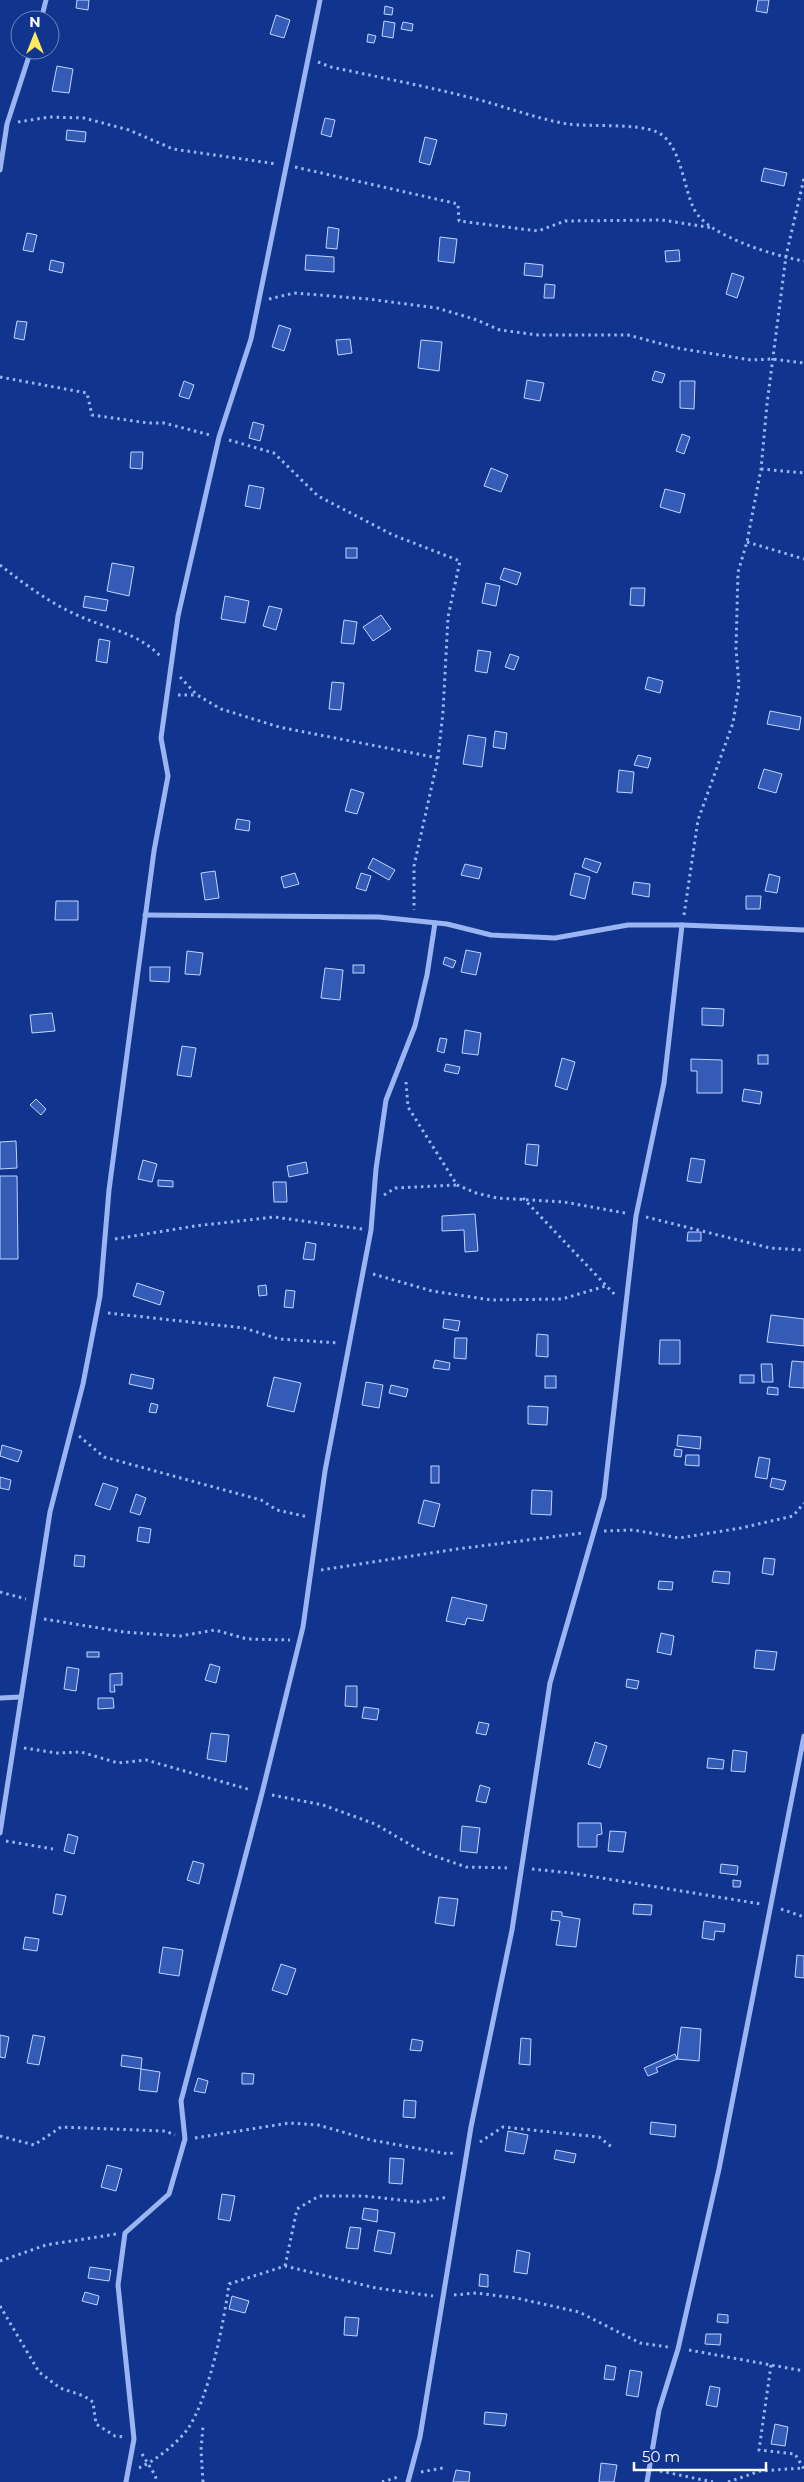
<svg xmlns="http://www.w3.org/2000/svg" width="804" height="2482" viewBox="0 0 804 2482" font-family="Montserrat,sans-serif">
<rect width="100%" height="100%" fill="#11358f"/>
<!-- building -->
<g fill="#345cb6" stroke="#c2d4fd">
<path d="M77,0H89L88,10L76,8Z"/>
<path d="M758,0H769L767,13L756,11Z"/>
<path d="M385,6L393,8L392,15L384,14Z"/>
<path d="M276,15L290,20L284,38L270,34Z"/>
<path d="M384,21L395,23L393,38L382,36Z"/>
<path d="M403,22L413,24L412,31L401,29Z"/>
<path d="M368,34L376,36L374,43L367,42Z"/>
<path d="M57,66L73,69L69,93L52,91Z"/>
<path d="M325,118L335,120L331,137L321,134Z"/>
<path d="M67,130L86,132L85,142L66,140Z"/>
<path d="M425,137L437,140L430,165L419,162Z"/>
<path d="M764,168L787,173L784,186L761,181Z"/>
<path d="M328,227L339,229L337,249L326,248Z"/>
<path d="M27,233L37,235L33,252L23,250Z"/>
<path d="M440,237L457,239L454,263L438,261Z"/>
<path d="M679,250L680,261L666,262L665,251Z"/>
<path d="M306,255L334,257V272L305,270Z"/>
<path d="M51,260L64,263L62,273L49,270Z"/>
<path d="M525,263L543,265L542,277L524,275Z"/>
<path d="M732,273L744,277L737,298L726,294Z"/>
<path d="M545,284L555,285L554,298H544Z"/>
<path d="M17,321L27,322L24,340L14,338Z"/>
<path d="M279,325L291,329L284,351L272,347Z"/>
<path d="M350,339L352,353L338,355L336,340Z"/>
<path d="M421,340L442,342L439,371L418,368Z"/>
<path d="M655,371L665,374L662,383L652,380Z"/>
<path d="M527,380L544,383L540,401L524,398Z"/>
<path d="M184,381L194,385L189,399L179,396Z"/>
<path d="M680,381H695L694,409L680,408Z"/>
<path d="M253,422L264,425L260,441L249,438Z"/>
<path d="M682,434L690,437L684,454L676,451Z"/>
<path d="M131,452H143L142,469L130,468Z"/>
<path d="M491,468L508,475L501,492L484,486Z"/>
<path d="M249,485L264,488L260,509L245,506Z"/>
<path d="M665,489L685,494L680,513L660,507Z"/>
<rect x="346" y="548" width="11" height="10"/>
<path d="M112,563L134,567L129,596L107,591Z"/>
<path d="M504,568L521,573L517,585L500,579Z"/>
<path d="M486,583L500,586L496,606L482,603Z"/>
<path d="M631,588H645L644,606L630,605Z"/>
<path d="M85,596L108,600L106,611L83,607Z"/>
<path d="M225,596L249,601L245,623L221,619Z"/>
<path d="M269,606L282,609L276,630L263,626Z"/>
<path d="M381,615L391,629L373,641L363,627Z"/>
<path d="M344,620L357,622L354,644L341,643Z"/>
<path d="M99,639L110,641L107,663L96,661Z"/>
<path d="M478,650L491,652L487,673L475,671Z"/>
<path d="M510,654L519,657L514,670L505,667Z"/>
<path d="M648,677L663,681L660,693L645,689Z"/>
<path d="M332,682L344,683L341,710L329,709Z"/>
<path d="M770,711L801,717L799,730L767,724Z"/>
<path d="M495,731L507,733L505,749L493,747Z"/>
<path d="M468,735L486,738L482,767L463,764Z"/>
<path d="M638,755L651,758L648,768L634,765Z"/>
<path d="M764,769L782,774L776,793L758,788Z"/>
<path d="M619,770L634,772L632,793L617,792Z"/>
<path d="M351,789L364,793L357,814L345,811Z"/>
<path d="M237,819L250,821L249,831L235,829Z"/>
<path d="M373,858L395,870L389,880L368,868Z"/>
<path d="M585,858L601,863L597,873L582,867Z"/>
<path d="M465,864L482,868L479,879L461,875Z"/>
<path d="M215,871L219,898L205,900L201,873Z"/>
<path d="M295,873L299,884L284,888L281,877Z"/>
<path d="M361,873L371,876L366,891L356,888Z"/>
<path d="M575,873L590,877L585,899L570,895Z"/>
<path d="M769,874L780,877L777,893L765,891Z"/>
<path d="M634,882L650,884L649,897L632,894Z"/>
<path d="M746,896H761L760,909H746Z"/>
<path d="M56,901H78V920H55Z"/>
<path d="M466,950L481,953L476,975L461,972Z"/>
<path d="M187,951L203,953L200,975L185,974Z"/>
<path d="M445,957L456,961L453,968L443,964Z"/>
<rect x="353" y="965" width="11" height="8"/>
<path d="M150,967H170L169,982L150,981Z"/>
<path d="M325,968L343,970L340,1000L321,998Z"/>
<path d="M702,1008L724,1009L723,1026L702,1025Z"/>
<path d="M52,1013L55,1031L32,1033L30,1015Z"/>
<path d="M465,1030L481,1033L478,1055L462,1053Z"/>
<path d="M440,1038L447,1039L444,1053L437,1051Z"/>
<path d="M182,1046L196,1048L191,1077L177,1075Z"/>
<rect x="758" y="1055" width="10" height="9"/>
<path d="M562,1058L575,1062L567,1090L555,1086Z"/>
<path d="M691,1059L722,1060V1093H697V1071H691Z"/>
<path d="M446,1064L460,1067L458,1074L444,1071Z"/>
<path d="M744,1089L762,1092L760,1104L742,1101Z"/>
<path d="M36,1099L46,1109L41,1115L30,1105Z"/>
<path d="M16,1141L17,1168L0,1169V1142Z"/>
<path d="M527,1144L539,1145L537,1166L525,1164Z"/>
<path d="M691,1158L705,1160L701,1183L687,1181Z"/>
<path d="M143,1160L157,1164L152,1182L138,1179Z"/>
<path d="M306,1162L308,1173L289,1177L287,1166Z"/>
<path d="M0,1176H17L18,1259H0Z"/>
<path d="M158,1180L173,1181V1187L158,1186Z"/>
<path d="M273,1182H286L287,1202H274Z"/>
<path d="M475,1214L478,1251L465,1252L464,1230L442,1231V1216Z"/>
<path d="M688,1232H701V1241H687Z"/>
<path d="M306,1242L316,1244L314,1260L303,1259Z"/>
<path d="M137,1283L164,1292L160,1305L133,1296Z"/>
<path d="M266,1285L267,1295L259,1296L258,1286Z"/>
<path d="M286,1290L295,1291L293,1308L284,1307Z"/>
<path d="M771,1315L804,1319V1346L767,1342Z"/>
<path d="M444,1319L460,1321L458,1331L443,1328Z"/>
<path d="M537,1334L548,1335V1357L536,1356Z"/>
<path d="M455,1338H467L466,1359L454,1358Z"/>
<path d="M660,1340H680V1364H659Z"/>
<path d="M435,1360L450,1363L449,1370L433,1368Z"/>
<path d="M792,1361L804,1362V1388L789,1387Z"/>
<path d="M761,1364H772L773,1382H762Z"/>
<path d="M131,1374L154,1379L152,1389L129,1384Z"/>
<rect x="740" y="1375" width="14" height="8"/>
<rect x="545" y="1376" width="11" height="12"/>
<path d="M274,1377L301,1383L294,1412L267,1406Z"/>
<path d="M366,1382L383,1385L379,1408L362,1405Z"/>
<path d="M391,1385L408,1389L406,1397L389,1393Z"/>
<path d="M768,1387L778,1388V1395L767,1394Z"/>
<path d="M151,1403L158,1405L156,1413L149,1412Z"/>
<path d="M528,1406L548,1407L547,1425L528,1424Z"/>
<path d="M678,1435L701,1437L700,1449L677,1446Z"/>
<path d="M2,1445L22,1451L18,1462L0,1456Z"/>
<path d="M675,1449L682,1450L681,1457L674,1456Z"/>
<path d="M686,1455H699V1466L685,1465Z"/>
<path d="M759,1457L770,1459L767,1479L755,1477Z"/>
<rect x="431" y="1466" width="8" height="17"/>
<path d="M0,1477L11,1480L9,1490L0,1488Z"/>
<path d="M772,1478L786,1481L783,1490L770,1487Z"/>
<path d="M103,1483L118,1488L110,1510L95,1505Z"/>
<path d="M532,1490L552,1491L551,1515L531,1514Z"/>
<path d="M136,1494L146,1498L140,1515L130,1512Z"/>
<path d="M424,1500L440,1504L434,1527L418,1523Z"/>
<path d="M139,1527L151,1529L149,1543L137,1541Z"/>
<path d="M75,1555L85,1556L84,1567L74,1566Z"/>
<path d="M764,1558L775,1559L773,1575L762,1573Z"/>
<path d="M714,1571L730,1572L729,1584L712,1582Z"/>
<path d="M659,1581L673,1582L672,1590L658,1589Z"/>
<path d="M452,1597L487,1605L483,1621L467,1618L465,1625L446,1621Z"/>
<path d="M661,1633L674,1636L671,1655L657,1652Z"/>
<path d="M756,1650L777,1652L774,1670L754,1668Z"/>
<rect x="87" y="1652" width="12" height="5"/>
<path d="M210,1664L220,1667L216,1683L205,1680Z"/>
<path d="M67,1667L79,1669L76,1691L64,1689Z"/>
<path d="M122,1673V1685H114L115,1692H110V1674Z"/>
<path d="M627,1679L639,1681L637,1689L626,1687Z"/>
<path d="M346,1686H357V1707L345,1706Z"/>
<path d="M98,1698H113L114,1708L98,1709Z"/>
<path d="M364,1707L379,1709L377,1720L362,1718Z"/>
<path d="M479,1722L489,1724L486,1735L476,1733Z"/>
<path d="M211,1733L229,1735L226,1762L207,1759Z"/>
<path d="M595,1742L607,1746L600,1768L588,1764Z"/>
<path d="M733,1750L747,1752L745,1772L731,1771Z"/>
<path d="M708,1758L724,1760L723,1769L707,1768Z"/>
<path d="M480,1785L490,1788L486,1803L476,1801Z"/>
<path d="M578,1823H601L602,1834L597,1835V1847H578Z"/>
<path d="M462,1826L480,1828L477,1853L460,1851Z"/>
<path d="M610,1831L626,1832L623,1852L608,1851Z"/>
<path d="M68,1834L78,1837L74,1854L64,1851Z"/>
<path d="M193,1861L204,1864L199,1884L187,1880Z"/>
<path d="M721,1864L738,1866L737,1875L720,1873Z"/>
<path d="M733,1880L741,1881L740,1887H733Z"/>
<path d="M56,1894L66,1896L62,1915L53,1913Z"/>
<path d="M439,1897L458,1899L454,1926L435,1923Z"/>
<path d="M634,1904L652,1905L651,1915L633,1914Z"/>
<path d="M552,1911L562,1912V1916L580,1919L576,1947L556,1945L560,1921L551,1920Z"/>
<path d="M704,1921L725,1924L724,1932L715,1931L714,1940L702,1938Z"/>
<path d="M25,1937L39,1939L37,1951L23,1949Z"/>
<path d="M163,1947L183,1950L179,1976L159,1973Z"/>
<path d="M797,1955L804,1956V1978L795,1977Z"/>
<path d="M281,1964L296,1969L287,1995L272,1990Z"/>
<path d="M681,2027L701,2029L699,2061L677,2059Z"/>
<path d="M0,2035L9,2037L5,2058L0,2057Z"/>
<path d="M33,2035L45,2037L39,2065L27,2063Z"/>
<path d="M521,2038L531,2039L530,2065L519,2064Z"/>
<path d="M412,2039L423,2041L421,2051L410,2050Z"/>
<path d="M675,2054L677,2059L656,2068L658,2072L648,2076L644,2068Z"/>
<path d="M122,2055L142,2058L141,2069L121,2066Z"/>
<path d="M141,2069L160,2072L157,2092L139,2090Z"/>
<path d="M242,2073L254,2074L253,2084H242Z"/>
<path d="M198,2078L208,2081L205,2093L194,2091Z"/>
<path d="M404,2100L416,2101L415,2118L403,2117Z"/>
<path d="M651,2122L676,2125L675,2137L650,2134Z"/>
<path d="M508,2131L528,2135L524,2154L505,2151Z"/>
<path d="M556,2150L576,2154L574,2163L554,2159Z"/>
<path d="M390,2158L404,2159L402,2184L389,2183Z"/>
<path d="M107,2165L122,2169L116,2191L101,2187Z"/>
<path d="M222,2194L235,2196L230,2221L218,2219Z"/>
<path d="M364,2208L378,2210L377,2222L362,2219Z"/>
<path d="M350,2227L361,2228L358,2249L346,2248Z"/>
<path d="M378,2230L395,2233L391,2254L374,2251Z"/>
<path d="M517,2250L530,2253L527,2274L514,2272Z"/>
<path d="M90,2267L111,2270L109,2281L88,2278Z"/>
<path d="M480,2274L488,2275V2287L479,2286Z"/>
<path d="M85,2292L99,2296L97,2305L82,2301Z"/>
<path d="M232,2296L249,2301L245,2313L229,2309Z"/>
<path d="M718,2314L728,2315V2323L717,2322Z"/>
<path d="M345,2317L359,2318L357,2336L344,2335Z"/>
<path d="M706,2334H721L720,2345L705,2344Z"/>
<path d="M606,2365L616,2367L614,2380L604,2379Z"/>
<path d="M630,2370L642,2372L638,2397L626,2395Z"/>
<path d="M710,2386L720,2388L717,2407L706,2405Z"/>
<path d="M485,2412L507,2414L505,2426L484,2424Z"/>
<path d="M775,2424L788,2427L785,2446L771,2444Z"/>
<path d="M601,2463L617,2465L614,2482H599Z"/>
<path d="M456,2470L470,2472L469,2482H453Z"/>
</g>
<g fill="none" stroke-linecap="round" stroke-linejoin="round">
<!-- path -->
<g stroke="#9bb5f2" stroke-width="3" stroke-dasharray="2.5 4" stroke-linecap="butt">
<path d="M318,62L331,67C378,77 425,86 472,98C504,106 534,118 567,124C591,127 637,123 657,132C681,143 683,187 694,209C707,236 775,256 804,261"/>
<path d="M18,122L50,117L84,118L129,130L173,149L277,164"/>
<path d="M295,167L458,204L459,221L538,231L565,221L662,220L713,228"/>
<path d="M269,299L294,293L368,299L437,308L474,319L500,330L538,335H628L677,348L751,360L772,359L804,363"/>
<path d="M0,377L87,393L92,415L148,423H164L210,435"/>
<path d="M229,440L274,453L318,496L393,535L460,561L448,617L443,712L438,758L414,866V910"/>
<path d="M761,469L804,473"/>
<path d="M747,542L804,559"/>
<path d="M0,565C23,583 48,602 75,614C105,629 137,631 161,657"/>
<path d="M180,677L197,695L221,709L279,727L438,758"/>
<path d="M178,695H196"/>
<path d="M684,915L698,820L733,723L739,685L736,649L738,572L747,542L761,469L767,404L786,256L804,178"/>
<path d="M406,1082L408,1107L457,1185L476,1193L497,1198L564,1202L625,1213"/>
<path d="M384,1195L395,1188L457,1185"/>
<path d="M523,1198L617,1297"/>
<path d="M646,1217L770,1248L804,1250"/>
<path d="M115,1239L195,1226L274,1217L362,1229"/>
<path d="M373,1274L432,1291L491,1300L562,1299L606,1286"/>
<path d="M108,1313L244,1328L279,1339L339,1343"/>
<path d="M79,1436L104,1457L261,1500L277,1510L308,1517"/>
<path d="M604,1531L633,1530L679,1538L741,1528L793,1516L804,1503"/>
<path d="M321,1570L457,1549L583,1533"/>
<path d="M0,1592L26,1599"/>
<path d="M44,1619L124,1632L180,1636L215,1630L247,1639L290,1640"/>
<path d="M24,1748L57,1753L81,1752L118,1763L146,1760L251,1790"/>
<path d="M272,1795L323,1805L375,1824L423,1852L466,1867L511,1868"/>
<path d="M6,1841L53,1849"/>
<path d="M532,1869L571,1873L761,1904"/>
<path d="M781,1909L804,1917"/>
<path d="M0,2136L34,2145L61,2127L165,2131L175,2135"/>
<path d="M195,2138L289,2123L318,2125L371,2140L449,2154L456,2152"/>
<path d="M480,2142L503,2127L599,2137L613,2148"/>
<path d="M0,2261L46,2245L116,2234"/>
<path d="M285,2266L297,2209L319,2196H364L418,2202L449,2197"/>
<path d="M454,2295L476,2293L516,2298L579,2312L640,2343L668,2347"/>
<path d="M0,2306L39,2372L60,2388L84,2396L93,2402L96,2424L115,2436L125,2437"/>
<path d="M689,2350L804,2371"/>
<path d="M771,2365L759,2450L795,2454L804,2469"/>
<path d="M142,2454L155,2475L157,2482"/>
<path d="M139,2468C156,2460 175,2445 187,2430C209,2399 224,2322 229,2284L285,2266L376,2288L433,2296"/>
<path d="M660,2471L713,2482"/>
<path d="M421,2472L443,2468"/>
<path d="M203,2482L201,2450L203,2426"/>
<path d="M382,2482L398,2477"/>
<path d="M728,2482L760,2471L803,2468"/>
</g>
<!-- minor -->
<g stroke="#9bb5f2" stroke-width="5">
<path d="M41,20L46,0"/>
<path d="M0,170L7,124L31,50"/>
<path d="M145,915L379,917L447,924L491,935L555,938L628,925H682L804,930"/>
<path d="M0,1698L21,1697"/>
<path d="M0,1833L50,1512L83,1384L100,1296L109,1190L154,851L168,776L161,738L178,616L219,437L251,339L320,0"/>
<path d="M126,2482L134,2439L118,2285L125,2233L169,2194L185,2139L181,2101L262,1793L303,1627L325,1471L371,1230L376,1169L386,1100L415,1026L427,975L435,923"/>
<path d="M408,2482L420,2437L471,2127L512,1930L550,1683L604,1497L636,1216L664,1083L682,925"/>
<path d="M647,2482L659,2410L678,2349L719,2169L804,1736"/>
</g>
</g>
<!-- north arrow -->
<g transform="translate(35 35)"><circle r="24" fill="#11358f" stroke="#7086bc"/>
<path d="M0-4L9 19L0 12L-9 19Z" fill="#ffe85c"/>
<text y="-8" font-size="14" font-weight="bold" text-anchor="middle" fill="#ffffff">N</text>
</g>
<!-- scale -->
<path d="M634 2462v8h132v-8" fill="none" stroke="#ffffff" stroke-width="2.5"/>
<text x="642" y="2462" font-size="15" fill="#ffffff" stroke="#11358f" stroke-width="4" paint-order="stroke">50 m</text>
</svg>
